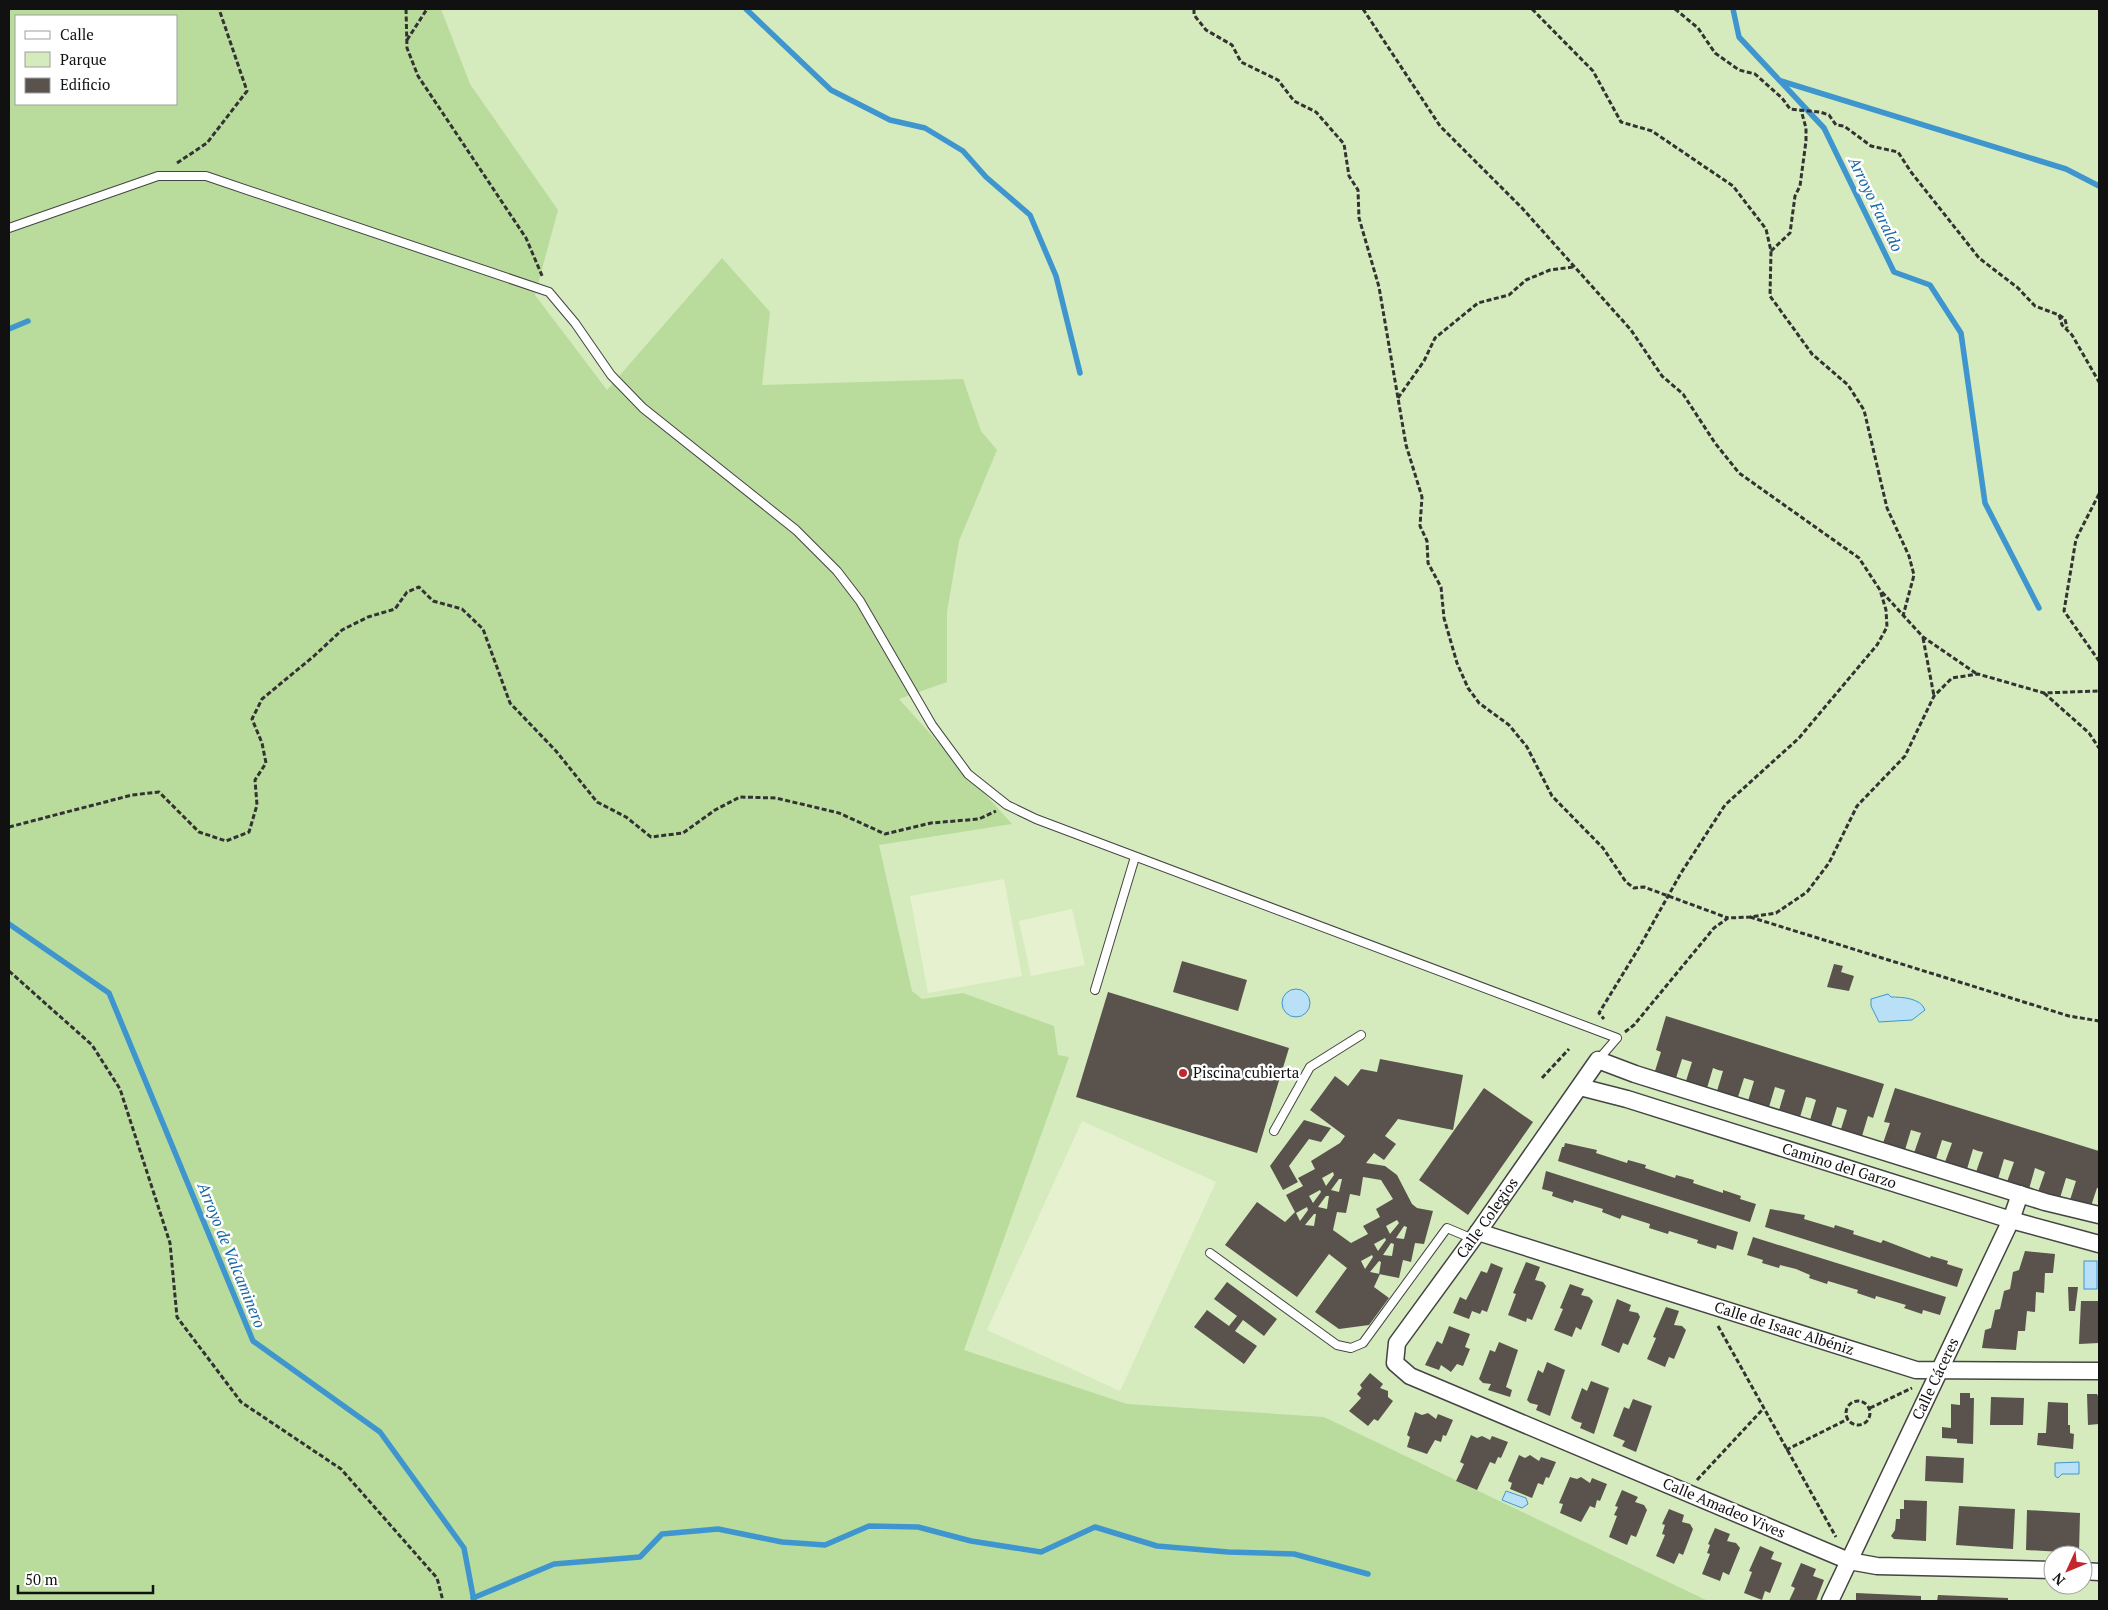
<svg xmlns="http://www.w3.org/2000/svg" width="2108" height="1610" viewBox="0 0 2108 1610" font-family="'PT Serif',serif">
<rect width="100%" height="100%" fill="#fffdf5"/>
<!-- green -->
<path fill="#d5ebbd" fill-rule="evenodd" d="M9,9H2099V1601H9ZM16,16H176V104H16ZM2053,1555H2083V1585H2053Z"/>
<!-- forest -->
<path fill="#b9dc9c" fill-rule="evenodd" d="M9,9H441L470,84L558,210L535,295L607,390L722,258L770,312L762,385L963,379L981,431L997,450L959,541L947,612V682L899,699L1012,824L879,845L912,991L922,999L963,993L1054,1026L1058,1055L1069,1057L964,1350L1127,1404L1324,1417L1708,1601H9ZM16,16H176V104H16Z"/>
<!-- pitch -->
<g fill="#e6f2cf">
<path d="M1004,879L1022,976L928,993L910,896Z"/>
<path d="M1072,909L1085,965L1031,976L1019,921Z"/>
<path d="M1082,1121L1216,1182L1120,1391L987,1330Z"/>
</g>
<!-- water -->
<g fill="#b9e0f7" stroke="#3f96cf">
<circle cx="1296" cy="1003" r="14"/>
<path d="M1888,994L1891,997C1902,997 1921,998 1925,1010L1912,1020L1879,1022L1871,1006V999Z"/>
<rect x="2084" y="1261" width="13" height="28"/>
<path d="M2079,1462V1474H2062L2058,1478L2055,1476V1463Z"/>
<path d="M1506,1491L1526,1498L1528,1504L1522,1508L1502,1500Z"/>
</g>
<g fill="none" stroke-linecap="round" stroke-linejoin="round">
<!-- stream -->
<g stroke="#3f96cf" stroke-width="5.5">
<path d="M746,9L831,90L890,120L925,128L963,151L986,177L1030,215L1056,276L1080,373"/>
<path d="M1733,9L1739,37L1824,128L1894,272L1930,285L1961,333L1985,503L2039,608"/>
<path d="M1781,81L2066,169L2099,186"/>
<path d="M9,329L28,321"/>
<path d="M9,924L109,993L253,1341L380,1432L464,1548L474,1601"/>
<path d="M473,1598L554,1564L640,1557L662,1534L718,1529L782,1542L825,1545L869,1526L918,1527L971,1541L1041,1552L1095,1527L1157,1546L1228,1552L1294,1554L1368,1574"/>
</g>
</g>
<!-- building -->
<g fill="#5a524d" fill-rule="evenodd">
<path d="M1182,961L1247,980L1238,1011L1173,992Z"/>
<path d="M1834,964L1843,966L1841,972L1854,976L1849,991L1827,987Z"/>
<path d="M1108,992L1289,1048L1257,1153L1076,1097Z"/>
<path d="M1666,1016L1884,1084L1873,1118L1868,1116L1862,1136L1841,1129L1847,1110L1837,1107L1831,1127L1810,1120L1816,1100L1811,1098L1806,1097L1800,1117L1779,1110L1785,1090L1775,1087L1769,1107L1748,1101L1754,1081L1744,1078L1738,1097L1717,1091L1723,1071L1718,1070L1713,1068L1707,1088L1686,1081L1692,1062L1682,1059L1676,1078L1655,1071L1661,1052L1656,1050Z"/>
<path d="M1380,1059L1463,1075L1453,1130L1398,1119L1385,1136L1396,1144L1384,1160L1374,1153L1366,1163L1385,1166L1397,1175L1412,1204L1417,1208L1433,1211L1424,1244L1415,1243L1411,1262L1403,1260L1399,1278L1379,1274L1381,1262L1379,1261L1370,1272L1380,1274L1374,1287L1389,1298L1369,1325L1339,1329L1315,1312L1347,1268L1329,1254L1297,1297L1225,1245L1257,1202L1285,1222L1295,1212L1286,1195L1303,1186L1298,1178L1315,1169L1311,1161L1340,1143L1345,1136L1310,1110L1335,1076L1348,1086L1361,1069L1377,1072ZM1333,1172L1334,1175L1326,1186L1322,1178ZM1363,1177L1381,1180L1393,1199L1376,1209L1380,1217L1363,1226L1368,1234L1351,1243L1333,1230L1337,1212L1346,1213L1350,1194L1360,1196ZM1339,1179H1342L1339,1192L1331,1190ZM1320,1190L1321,1192L1313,1203L1309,1196ZM1326,1196H1329L1327,1209L1318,1207ZM1307,1207L1308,1210L1300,1221L1296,1213ZM1314,1214H1316L1314,1226L1305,1225ZM1397,1220L1399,1223L1390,1234L1386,1226ZM1404,1226L1407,1227L1404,1239L1396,1238ZM1385,1238L1386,1240L1378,1251L1374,1244ZM1391,1243L1394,1244L1392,1256L1383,1255ZM1372,1255L1373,1257L1365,1269L1361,1261Z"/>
<path d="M1484,1088L1533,1122L1468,1215L1419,1180Z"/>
<path d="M1895,1088L2099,1151V1188H2097L2091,1206L2070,1200L2076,1181L2066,1178L2060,1198L2038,1192L2045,1172L2035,1168L2029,1189L2007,1182L2014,1162L2004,1159L1998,1179L1976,1172L1983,1152L1978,1151L1973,1149L1967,1169L1945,1162L1952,1143L1942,1140L1936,1159L1914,1153L1921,1133L1911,1130L1905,1150L1883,1143L1890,1123L1884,1122Z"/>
<path d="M1304,1120L1331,1128L1321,1142L1309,1139L1289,1166L1298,1182L1283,1190L1270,1166Z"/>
<path d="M1565,1143L1597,1150L1596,1153L1627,1163L1628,1160L1646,1165L1645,1168L1675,1178L1676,1175L1694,1180L1693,1183L1723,1193V1190L1741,1196L1740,1199L1756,1204L1750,1222L1558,1161L1562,1147H1564Z"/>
<path d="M1546,1171L1738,1232L1733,1250L1717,1245L1716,1249L1697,1243L1698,1240L1669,1231L1668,1234L1649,1228L1650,1224L1622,1215L1620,1219L1602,1212L1603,1209L1574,1200L1573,1203L1552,1196L1553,1192L1542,1189Z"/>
<path d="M1770,1209L1805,1215L1804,1219L1834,1228L1835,1225L1854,1231L1853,1234L1881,1243L1883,1240L1930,1258L1931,1256L1948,1261L1947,1264L1963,1269L1957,1287L1765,1227Z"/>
<path d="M1753,1237L1946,1297L1940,1315L1923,1310L1922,1314L1904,1308L1906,1305L1876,1296L1875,1299L1857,1293L1858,1290L1828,1281L1827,1284L1809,1278L1810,1275L1796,1269L1780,1265L1779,1268L1762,1263L1763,1260L1747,1255Z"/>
<path d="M2025,1251L2055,1254L2053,1273H2045L2044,1293L2036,1292L2035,1312L2027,1311L2025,1331H2018L2016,1350L1982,1348L1985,1330L1991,1328L1995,1310L2000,1309L2004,1291L2010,1289L2013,1272L2019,1270Z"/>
<path d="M1526,1262L1540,1267L1535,1280L1543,1282L1546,1286L1532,1320L1527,1318L1526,1322L1508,1315L1516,1294L1513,1293Z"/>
<path d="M1491,1263L1503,1268L1487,1312L1482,1310L1480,1314L1472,1311L1469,1319L1453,1313L1460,1297L1466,1300L1481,1271L1487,1273Z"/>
<path d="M1227,1282L1277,1319L1264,1336L1243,1320L1235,1331L1257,1346L1244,1364L1194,1327L1207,1310L1229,1326L1237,1316L1214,1299Z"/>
<path d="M1570,1284L1584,1289L1581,1295L1589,1297L1593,1301L1581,1330L1576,1327L1572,1337L1554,1330L1563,1309L1560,1308Z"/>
<path d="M2068,1287H2078L2075,1311H2069Z"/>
<path d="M1617,1299L1631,1305L1629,1311L1638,1313L1640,1317L1628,1345L1623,1343L1619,1353L1601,1345Z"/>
<path d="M2081,1301H2099V1343L2079,1344Z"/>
<path d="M1666,1307L1679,1311L1674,1325L1682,1326L1686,1330L1674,1359L1669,1357L1665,1367L1647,1359L1656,1338L1653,1337Z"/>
<path d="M1449,1326L1470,1334L1465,1347L1470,1349L1463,1366L1457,1364L1451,1372L1441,1365L1439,1370L1425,1365L1437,1341L1442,1344Z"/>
<path d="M1499,1342L1518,1350L1506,1387L1512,1390L1510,1397L1488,1390L1491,1384L1483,1383L1479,1379L1490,1350L1495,1352Z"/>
<path d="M1547,1362L1565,1370L1550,1416L1536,1410L1538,1405L1530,1403L1527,1400L1538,1370L1543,1373Z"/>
<path d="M1370,1373L1383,1384L1380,1388L1388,1391V1397L1393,1401L1378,1421L1374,1419L1368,1426L1349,1411L1361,1398L1357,1394L1362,1388L1360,1385Z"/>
<path d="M1591,1381L1609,1388L1594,1434L1580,1428L1582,1423L1575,1421L1571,1418L1582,1388L1587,1391Z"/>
<path d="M1960,1393H1970V1398H1974L1973,1444L1957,1443V1439L1942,1438V1427L1951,1428V1404L1960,1405Z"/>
<path d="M2087,1394H2097L2099,1398V1424L2088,1425Z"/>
<path d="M1991,1397L2024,1398L2023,1425H1990Z"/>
<path d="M1633,1399L1652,1406L1636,1452L1622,1446L1625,1441L1613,1436L1624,1407L1629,1409Z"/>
<path d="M2048,1402L2068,1403V1425H2070V1433L2074,1434L2073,1449L2037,1445L2038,1433H2046Z"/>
<path d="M1415,1412L1422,1415L1428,1413L1436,1419L1438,1414L1453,1420L1446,1436L1443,1435L1441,1442L1435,1440L1427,1454L1407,1447L1410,1437L1407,1435Z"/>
<path d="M1471,1435L1477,1438L1482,1436L1490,1440L1492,1436L1508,1442L1501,1458L1498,1457L1495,1464L1490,1462L1477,1490L1456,1481L1464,1464L1460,1462Z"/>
<path d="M1519,1455L1525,1458L1530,1455L1539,1461L1541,1457L1556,1462L1549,1478L1546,1477L1543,1485L1538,1483L1532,1498L1510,1489L1512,1483L1508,1481Z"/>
<path d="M1926,1456L1964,1458L1963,1483L1925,1481Z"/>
<path d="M1570,1477L1577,1479L1581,1477L1590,1483L1592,1478L1607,1484L1600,1501L1597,1500L1595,1508L1590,1506L1581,1522L1560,1513L1563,1504L1559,1503Z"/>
<path d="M1622,1490L1638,1497L1635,1502L1644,1505L1647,1510L1636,1537L1631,1535L1627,1545L1609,1537L1617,1516L1614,1515L1618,1507L1615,1506Z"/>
<path d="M1904,1500L1927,1501L1926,1541L1894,1539L1891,1536L1895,1530L1896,1519H1900V1509H1904Z"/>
<path d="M1959,1506L2015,1509L2013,1549L1956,1545Z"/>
<path d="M1669,1509L1684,1515L1682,1522L1690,1524L1693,1529L1683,1555L1679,1553L1674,1564L1656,1556L1665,1535L1662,1534L1665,1525L1662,1524Z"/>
<path d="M2027,1510L2080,1513L2079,1553L2026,1550Z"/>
<path d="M1715,1528L1730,1534L1727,1541L1736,1543L1740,1548L1729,1575L1723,1572L1720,1581L1702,1574L1710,1554L1707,1553L1710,1545L1708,1544Z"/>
<path d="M1760,1546L1774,1552L1771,1559L1782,1563L1770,1593L1765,1591L1762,1600L1744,1593L1752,1572L1749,1571Z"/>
<path d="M1801,1563L1816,1569L1813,1576L1824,1580L1816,1601H1789L1795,1588L1791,1586Z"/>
<path d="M1856,1593L1921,1596V1601H1856Z"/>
<path d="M1938,1595L2008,1598V1601H1937Z"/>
</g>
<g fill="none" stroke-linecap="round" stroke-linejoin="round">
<defs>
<g id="service">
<path d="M9,228L158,176H206L549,292L575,323L611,375L643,408L796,530L837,571L860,601L932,725L968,774L1007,805L1036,819L1617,1038L1598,1060"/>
<path d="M1095,990L1135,857"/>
<path d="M1274,1131L1310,1067L1361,1035"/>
<path d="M1210,1253L1337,1345L1351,1348L1363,1343L1447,1228L1473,1239"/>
</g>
<g id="minor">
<path id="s1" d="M1580,1087L1627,1099L2011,1220L2099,1244"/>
<path id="s2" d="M1478,1232L1916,1370L2099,1371"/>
<path id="s3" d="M2053,1570L1877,1566L1849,1561L1410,1376L1395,1363L1397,1343L1478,1232L1598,1060L1635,1074L2045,1202L2099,1215"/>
<path d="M2083,1571L2099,1572"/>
<path id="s4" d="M1830,1601L2011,1220L2020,1194"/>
</g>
</defs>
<!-- service casing -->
<use href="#service" stroke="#444" stroke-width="10"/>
<!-- minor casing -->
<use href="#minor" stroke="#444" stroke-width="19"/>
<!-- path -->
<g stroke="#333" stroke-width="3" stroke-dasharray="5 2.5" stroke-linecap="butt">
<path d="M406,9L407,48L418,76L526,238L543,278"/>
<path d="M1194,9V15L1206,30L1232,45L1241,62L1278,80L1294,101L1316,112L1344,144L1349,176L1358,190L1359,218L1379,287L1406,445L1422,497L1420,526L1427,541L1428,563L1441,587L1444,618L1457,663L1468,688L1479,703L1509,725L1527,747L1552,796L1603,848L1626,882L1634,888L1644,887L1728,918"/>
<path d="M1363,9L1440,126L1522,208L1631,330L1662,376L1683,394L1715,443L1739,473L1859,558L1880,590L1886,610L1887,627L1877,645L1799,738L1725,805L1681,873L1640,946L1599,1013L1604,1019"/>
<path d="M1532,9L1593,71L1621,122L1652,131L1733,186L1766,229L1771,251L1770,296L1812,354L1848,385L1864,410L1887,508L1909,556L1914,575L1903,616"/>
<path d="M1675,9L1698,28L1715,53L1739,70L1755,74L1782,98L1790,109L1820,112L1829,115L1836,125L1844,126L1871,146L1898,152L1911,172L1979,258L2018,288L2035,306L2059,315L2062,325L2072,335L2099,382"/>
<path d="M407,40L427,9"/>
<path d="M177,163L207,143L247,91L219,9"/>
<path d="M1771,251L1790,233L1795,196L1800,186L1806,141V128L1801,110"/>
<path d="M2059,315L2065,319L2067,328"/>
<path d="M1398,398L1424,361L1435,338L1478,303L1509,295L1526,280L1550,270L1573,267"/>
<path d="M2099,494L2076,539L2064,611L2099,661"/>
<path d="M1882,592L1923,637L1977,674"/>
<path d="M1923,638L1934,696"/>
<path d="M2044,693L2089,733L2099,748"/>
<path d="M9,827L132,795L159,792L199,832L226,841L249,832L257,805L255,780L266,763L262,743L252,719L262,699L314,656L342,630L368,617L395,609L407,592L419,587L433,601L462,609L483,629L510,703L556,751L597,802L626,817L651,837L683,833L715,810L740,797L776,798L839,813L885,834L931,823L979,819L996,811"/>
<path d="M1750,917L2069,1016L2099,1021"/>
<path d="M9,971L92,1045L120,1089L170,1243L177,1317L241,1402L341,1469L437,1578L443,1601"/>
<path d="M1625,1032L1634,1025L1714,928L1728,918L1750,917L1776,913L1807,892L1829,863L1857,806L1905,756L1934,696L1952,678L1978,674L2044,693L2099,691"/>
<path d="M1542,1078L1569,1049"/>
<path d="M1718,1326L1836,1537"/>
<circle cx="1858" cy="1413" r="12"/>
<path d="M1870,1408L1912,1388"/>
<path d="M1786,1450L1848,1419"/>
<path d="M1697,1480L1763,1409"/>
</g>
<!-- service -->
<use href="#service" stroke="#fff" stroke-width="8"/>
<!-- minor -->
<use href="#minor" stroke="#fff" stroke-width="16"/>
</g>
<!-- markers -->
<circle fill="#c4262e" stroke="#fff" stroke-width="2" cx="1183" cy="1073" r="5"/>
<g text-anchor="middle" stroke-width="5" stroke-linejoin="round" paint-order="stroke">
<!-- poi labels -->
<g font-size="15" fill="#111" stroke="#fff" text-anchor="start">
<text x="1193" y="1078">Piscina cubierta</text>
</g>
<!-- street labels -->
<g font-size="15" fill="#111" stroke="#fff">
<text dy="5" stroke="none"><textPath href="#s1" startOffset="271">Camino del Garzo</textPath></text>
<text dy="5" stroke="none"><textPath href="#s3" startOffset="875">Calle Colegios</textPath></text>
<text dy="5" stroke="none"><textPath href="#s2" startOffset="321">Calle de Isaac Albéniz</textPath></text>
<text dy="5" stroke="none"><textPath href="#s4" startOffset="246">Calle Cáceres</textPath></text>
<text transform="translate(1724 1508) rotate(23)" y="5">Calle Amadeo Vives</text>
</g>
<!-- water labels -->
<g font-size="16" font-style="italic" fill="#1768a6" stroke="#fff">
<text transform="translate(1876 204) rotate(64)" y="6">Arroyo Faraldo</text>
<text transform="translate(232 1255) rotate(68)" y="6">Arroyo de Valcaminero</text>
</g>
</g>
<!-- border -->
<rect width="2108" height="1610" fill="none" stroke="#111111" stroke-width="20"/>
<!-- legend -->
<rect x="15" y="15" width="162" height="90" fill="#ffffff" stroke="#a0a0a0"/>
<rect x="25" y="31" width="25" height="8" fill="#ffffff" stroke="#a0a0a0"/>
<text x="60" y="40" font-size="15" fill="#111111">Calle</text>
<rect x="25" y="52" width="25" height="15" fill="#d5ebbd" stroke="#a0a0a0"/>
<text x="60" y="65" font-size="15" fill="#111111">Parque</text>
<rect x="25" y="78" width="25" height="15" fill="#5a524d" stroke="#a0a0a0"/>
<text x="60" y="90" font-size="15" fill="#111111">Edificio</text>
<!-- north arrow -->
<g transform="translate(2068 1570) rotate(226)"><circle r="24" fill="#ffffff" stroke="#a0a0a0"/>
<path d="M0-4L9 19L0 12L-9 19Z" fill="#c4262e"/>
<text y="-8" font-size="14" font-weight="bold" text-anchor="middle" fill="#111111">N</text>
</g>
<!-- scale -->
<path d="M18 1585v8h135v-8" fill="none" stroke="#111111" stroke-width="2.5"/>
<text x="25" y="1585" font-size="15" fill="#111111" stroke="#ffffff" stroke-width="4" paint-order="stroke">50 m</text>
</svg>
